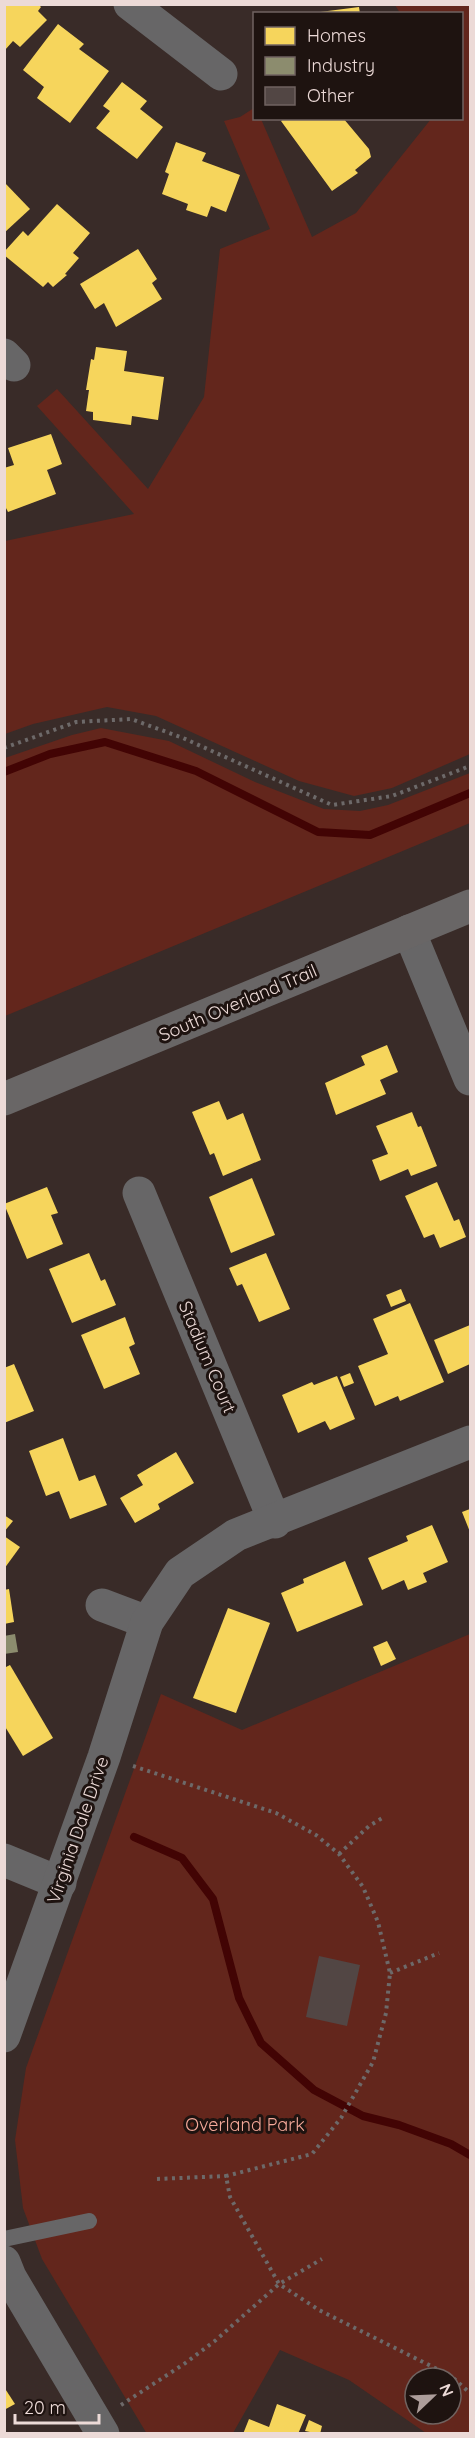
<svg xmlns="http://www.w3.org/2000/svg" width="475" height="2438" viewBox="0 0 475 2438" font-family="Quicksand,sans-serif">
<rect width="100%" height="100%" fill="#392b28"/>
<!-- green -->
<g fill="#63261c" fill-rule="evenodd">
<path d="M395,5H470V754L392,788L354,796L299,781L156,716L107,707L33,724L5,734V541L134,514L37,406L57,389L148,489L204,397L220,249L270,229L224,121L240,117L254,108L255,118L261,119L312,237L356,213L431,119L462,118V14L400,13Z"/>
<path d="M101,728L169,741L255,782L324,809L360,811L388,805L470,773V823L5,1016V758L72,735Z"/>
<path d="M470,1634V2433H426L349,2380L280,2350L233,2433L147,2434L42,2259L23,2208L15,2140L26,2068L161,1694L242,1730ZM415,2378H451V2414H415Z"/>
</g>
<!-- homes -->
<g fill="#f6d55c">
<path d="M5,4H38L41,7L38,11L47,20L20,47L13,41L5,50Z"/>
<path d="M359,7L360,14H320V12Z"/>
<path d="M58,24L84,44L79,49L109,71L70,123L37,98L44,87L23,70Z"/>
<path d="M122,82L147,101L140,109L163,127L137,159L96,128L110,111L103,106Z"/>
<path d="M284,118H343L369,149L371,157L355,170L358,173L332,191L281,121Z"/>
<path d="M176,142L206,153L202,161L240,175L226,212L211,206L207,217L186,210L188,204L162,194L169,174L165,172Z"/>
<path d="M4,182L30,209L4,233Z"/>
<path d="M57,204L90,233L73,253L79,258L65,274L67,275L53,287L48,282L43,287L4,255V252L23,231L28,236Z"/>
<path d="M138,249L157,279L152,283L162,299L116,327L104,303L95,309L80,284Z"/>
<path d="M96,347L127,351L124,371L164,377L158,420L132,416L131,425L93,420V412L86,411L89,390H86L91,359L94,360Z"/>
<path d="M51,434L62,464L47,470L56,494L8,512L4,504V468L14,465L8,448Z"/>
<path d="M387,1045L398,1072L380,1080L386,1094L336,1115L325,1083L365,1065L361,1056Z"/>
<path d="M219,1101L227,1120L243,1113L261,1160L223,1176L214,1153L210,1155L192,1112Z"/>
<path d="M412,1112L418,1127L421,1126L437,1166L411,1176L408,1169L380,1181L372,1160L388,1154L376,1126Z"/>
<path d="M252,1178L275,1235L231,1253L209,1197Z"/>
<path d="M437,1182L454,1221L459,1219L466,1237L440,1248L434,1234L424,1238L405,1196Z"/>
<path d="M47,1187L58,1213L51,1215L63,1244L27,1259L4,1204Z"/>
<path d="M89,1253L101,1281L105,1279L116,1305L72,1323L49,1269Z"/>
<path d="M266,1253L290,1309L259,1322L242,1284L237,1286L229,1268Z"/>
<path d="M401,1289L406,1301L391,1307L386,1295Z"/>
<path d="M410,1303L444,1382L400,1401L398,1396L375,1406L358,1366L388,1354L373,1319Z"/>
<path d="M125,1317L135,1344L129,1347L140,1374L104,1389L81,1335Z"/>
<path d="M470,1325V1364L448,1374L434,1340Z"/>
<path d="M14,1364L34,1411L4,1423V1368Z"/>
<path d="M350,1373L354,1383L344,1387L340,1377Z"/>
<path d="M337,1376L355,1419L330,1430L325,1421L298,1433L282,1395L312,1382L314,1385Z"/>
<path d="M63,1438L79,1481L95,1475L107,1505L70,1519L59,1491L46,1496L29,1451Z"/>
<path d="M176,1452L194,1483L158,1504L160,1509L135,1523L120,1498L143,1485L137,1475Z"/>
<path d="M470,1509V1532L462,1512Z"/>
<path d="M4,1515L13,1521L4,1532Z"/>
<path d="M432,1525L448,1562L423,1573L427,1582L408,1590L404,1580L382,1590L368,1558L408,1541L406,1536Z"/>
<path d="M4,1536L20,1547L4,1569Z"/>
<path d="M345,1561L363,1605L297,1632L281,1593L304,1583L303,1579Z"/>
<path d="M9,1589L14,1622L4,1624V1590Z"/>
<path d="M228,1608L270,1623L236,1713L193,1698Z"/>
<path d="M387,1641L396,1659L381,1666L373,1647Z"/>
<path d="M10,1665L53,1738L23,1756L4,1725V1668Z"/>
<path d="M4,2387L15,2404L4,2410Z"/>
<path d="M277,2404L306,2415L298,2434H243L249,2419L269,2427Z"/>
<path d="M309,2420L322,2426L320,2434L305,2431Z"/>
</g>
<!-- industry -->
<path fill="#8c8c6e" d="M15,1634L18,1652L4,1654V1636Z"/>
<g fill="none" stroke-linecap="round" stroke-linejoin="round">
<!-- stream -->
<g stroke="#420404" stroke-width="8">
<path d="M4,772L50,754L105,742L196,771L318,832L370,835L470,793"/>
<path d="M134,1837L182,1858L213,1899L239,1998L261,2043L314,2090L363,2116L399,2125L451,2144L470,2155"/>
</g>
</g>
<!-- building -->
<path fill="#524644" d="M319,1956L360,1965L347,2026L306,2017Z"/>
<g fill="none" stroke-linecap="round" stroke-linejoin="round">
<!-- path -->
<g stroke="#6d6969" stroke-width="4" stroke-dasharray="3 4.5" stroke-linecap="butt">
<path d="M4,748L76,722L131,719L183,738L332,805L392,796L470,766"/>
<path d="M133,1766L276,1813L316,1835L339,1854L363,1887L378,1922L390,1973L386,2013L373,2062L341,2118L312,2154L226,2176L230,2197L279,2284L319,2310L451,2376L470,2393"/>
<path d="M339,1854L369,1826L384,1817"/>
<path d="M390,1973L439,1953"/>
<path d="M157,2179L226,2176"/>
<path d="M121,2405L184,2364L216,2340L279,2284L322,2259"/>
</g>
<!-- lane -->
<path stroke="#676667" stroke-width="16" d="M4,2239L89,2221"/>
<!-- street -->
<g stroke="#676667" stroke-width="33">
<path d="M130,4L221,74"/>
<path d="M4,355L14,365"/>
<path d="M409,931L470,1079"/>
<path d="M139,1193L275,1522"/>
<path d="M102,1605L147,1622"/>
<path d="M4,1860L60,1883"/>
<path d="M4,2036L104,1757L147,1622L180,1573L236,1535L470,1442"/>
<path d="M4,2262L10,2277L103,2434"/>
</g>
<!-- primary -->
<path stroke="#696666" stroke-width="33" d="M4,1099L470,906"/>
</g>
<g text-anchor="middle" stroke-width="6" stroke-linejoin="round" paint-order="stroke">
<!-- street labels -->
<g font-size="18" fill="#ecdad7" stroke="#1e1310">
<text transform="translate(238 1003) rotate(-23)" y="6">South Overland Trail</text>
<text transform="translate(207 1357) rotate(67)" y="6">Stadium Court</text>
<text transform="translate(78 1830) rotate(-71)" y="6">Virginia Dale Drive</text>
</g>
<!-- park labels -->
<g font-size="18" fill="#f6a99a" stroke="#1e1310">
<text x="245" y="2131">Overland Park</text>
</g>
</g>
<!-- border -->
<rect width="475" height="2438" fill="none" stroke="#ecdad7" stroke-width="12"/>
<!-- legend -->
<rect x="253" y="12" width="210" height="108" fill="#1e1310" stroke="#706360" stroke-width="1.5"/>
<rect x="265" y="27" width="30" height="18" fill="#f6d55c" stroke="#706360" stroke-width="1.5"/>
<text x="307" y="42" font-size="18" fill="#ecdad7">Homes</text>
<rect x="265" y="57" width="30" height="18" fill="#8c8c6e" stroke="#706360" stroke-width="1.5"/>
<text x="307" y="72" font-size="18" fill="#ecdad7">Industry</text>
<rect x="265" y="87" width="30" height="18" fill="#524644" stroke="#706360" stroke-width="1.5"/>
<text x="307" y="102" font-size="18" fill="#ecdad7">Other</text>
<!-- north arrow -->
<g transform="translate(433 2396) rotate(67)"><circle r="28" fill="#1e1310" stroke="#706360" stroke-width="1.5"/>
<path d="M0-4.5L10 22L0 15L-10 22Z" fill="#ad9d9a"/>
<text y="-9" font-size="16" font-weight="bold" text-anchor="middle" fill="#ecdad7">N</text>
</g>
<!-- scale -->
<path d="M15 2414v9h84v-9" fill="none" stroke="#ecdad7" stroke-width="3"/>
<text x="24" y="2414" font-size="18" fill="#ecdad7" stroke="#1e1310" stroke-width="4.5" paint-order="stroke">20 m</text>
</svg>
